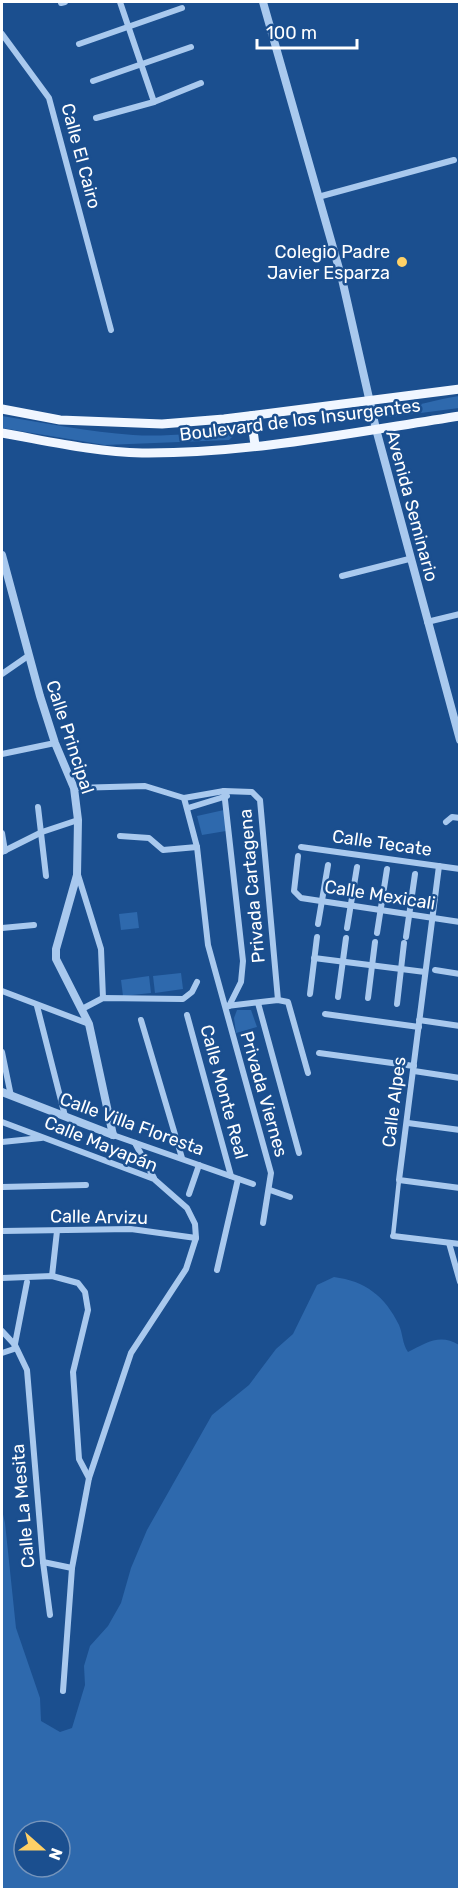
<svg xmlns="http://www.w3.org/2000/svg" width="461" height="1891" viewBox="0 0 461 1891" font-family="Rubik,sans-serif">
<rect width="100%" height="100%" fill="#1b4f8f"/>
<!-- green -->
<g fill="#2e69ad" fill-rule="evenodd">
<path d="M459,396V408L390,417L388,414L390,411C414,406 435,400 459,396Z"/>
<path d="M2,416C45,423 89,432 133,435C165,437 198,433 229,430L233,436L229,440L105,445L2,428Z"/>
<path d="M224,810L226,831L202,835L197,816Z"/>
<path d="M137,912L139,928L121,930L119,914Z"/>
<path d="M181,973L183,989L155,993L153,976Z"/>
<path d="M149,976L151,993L123,996L121,980Z"/>
<path d="M237,1010H251L257,1027L236,1033L234,1018Z"/>
<path d="M334,1277C365,1281 385,1296 399,1325C403,1334 402,1343 408,1352C426,1343 440,1333 459,1345V1889H2V1510L5,1523L16,1628L40,1698L41,1721L60,1732L72,1728L85,1685L84,1666L90,1646L108,1626L121,1603L131,1568L147,1530L212,1415L249,1385L276,1349L293,1334L317,1285ZM24,1831H60V1867H24Z"/>
</g>
<g fill="none" stroke-linecap="round" stroke-linejoin="round">
<!-- pedestrian -->
<path stroke="#a9c9ee" stroke-width="4.5" d="M393,1236L399,1180"/>
<!-- minor -->
<g stroke="#a9c9ee" stroke-width="6">
<path d="M120,2L154,102"/>
<path d="M61,3L65,2"/>
<path d="M2,34L49,98L111,330"/>
<path d="M79,44L182,8"/>
<path d="M93,81L191,47"/>
<path d="M96,118L154,102L201,83"/>
<path d="M318,197L454,160"/>
<path d="M342,576L409,559"/>
<path d="M427,622L460,614"/>
<path d="M2,674L28,656"/>
<path d="M2,754L55,743"/>
<path d="M74,788L145,786L184,798L224,791L252,792L260,800L278,1000"/>
<path d="M224,791L243,961L241,982L229,1006"/>
<path d="M184,798L197,847L208,945L271,1173L263,1223"/>
<path d="M38,807L46,876"/>
<path d="M188,808L227,796"/>
<path d="M446,822L452,817L460,818"/>
<path d="M2,833L5,851"/>
<path d="M120,836L149,838L163,850L197,847"/>
<path d="M301,847L460,869"/>
<path d="M2,852L42,832L78,820"/>
<path d="M298,856L294,891L301,898L460,922"/>
<path d="M439,866L399,1180L460,1188"/>
<path d="M78,875L101,949L103,998"/>
<path d="M318,924L328,865"/>
<path d="M2,928L34,925"/>
<path d="M347,928L357,867"/>
<path d="M377,933L387,869"/>
<path d="M406,937L415,874"/>
<path d="M314,958L425,972"/>
<path d="M435,970L460,974"/>
<path d="M2,991L89,1024"/>
<path d="M310,994L317,937"/>
<path d="M338,997L346,938"/>
<path d="M368,998L375,942"/>
<path d="M258,1003L299,1153"/>
<path d="M397,1004L404,943"/>
<path d="M37,1006L65,1116"/>
<path d="M227,1006L278,1000L288,1002L308,1073"/>
<path d="M82,1009L103,998L183,999L192,992L197,982"/>
<path d="M325,1014L419,1027"/>
<path d="M187,1015L231,1176"/>
<path d="M141,1020L182,1158"/>
<path d="M419,1020L460,1026"/>
<path d="M2,1052L11,1096"/>
<path d="M319,1053L414,1066"/>
<path d="M414,1071L460,1078"/>
<path d="M2,1122L154,1179L187,1208L195,1224L196,1238L186,1269L131,1353L89,1478L72,1568L63,1691"/>
<path d="M408,1123L460,1130"/>
<path d="M113,1135L253,1184"/>
<path d="M2,1142L41,1138"/>
<path d="M135,1143L154,1178"/>
<path d="M2,1187L86,1185"/>
<path d="M270,1190L290,1197"/>
<path d="M189,1194L199,1165"/>
<path d="M2,1231L131,1229L196,1238"/>
<path d="M393,1236L460,1244"/>
<path d="M449,1243L460,1282"/>
<path d="M217,1270L238,1179"/>
<path d="M52,1276L57,1231"/>
<path d="M2,1278L52,1276L78,1283L85,1292L88,1310L73,1372L79,1459L89,1478"/>
<path d="M2,1331L15,1345L27,1370L43,1562L50,1615"/>
<path d="M2,1353L14,1349L27,1282"/>
<path d="M43,1562L72,1568"/>
</g>
<!-- tertiary -->
<g stroke="#a9c9ee" stroke-width="8">
<path d="M263,2L342,279L376,429L460,740"/>
<path d="M2,555L40,696L55,743L74,788L78,820L77,875L56,949V959L89,1024L113,1135"/>
<path d="M2,1092L113,1135"/>
</g>
<!-- primary -->
<g stroke="#f0f6ff" stroke-width="9">
<path d="M2,409L60,420L162,424L224,419L460,389"/>
<path d="M251,416L255,445"/>
<path d="M2,433C48,441 95,452 142,453C248,454 355,432 460,416"/>
</g>
</g>
<!-- markers -->
<circle fill="#ffd166" stroke="#1b4f8f" stroke-width="2" cx="402" cy="262" r="6"/>
<g text-anchor="middle" stroke-width="5" stroke-linejoin="round" paint-order="stroke">
<!-- street labels -->
<g font-size="18" fill="#fff" stroke="#1b4f8f">
<text transform="translate(81 156) rotate(75)" y="6">Calle El Cairo</text>
<text transform="translate(300 420) rotate(-7)" y="6">Boulevard de los Insurgentes</text>
<text transform="translate(412 506) rotate(75)" y="6">Avenida Seminario</text>
<text transform="translate(70 737) rotate(72)" y="6">Calle Principal</text>
<text transform="translate(382 843) rotate(8)" y="6">Calle Tecate</text>
<text transform="translate(252 886) rotate(-95)" y="6">Privada Cartagena</text>
<text transform="translate(380 895) rotate(9)" y="6">Calle Mexicali</text>
<text transform="translate(224 1092) rotate(75)" y="6">Calle Monte Real</text>
<text transform="translate(264 1094) rotate(74)" y="6">Privada Viernes</text>
<text transform="translate(394 1102) rotate(-83)" y="6">Calle Alpes</text>
<text transform="translate(132 1124) rotate(20)" y="6">Calle Villa Floresta</text>
<text transform="translate(101 1144) rotate(22)" y="6">Calle Mayapán</text>
<text transform="translate(99 1217) rotate(1)" y="6">Calle Arvizu</text>
<text transform="translate(23 1506) rotate(-95)" y="6">Calle La Mesita</text>
</g>
<!-- poi labels -->
<g font-size="18" fill="#fff" stroke="#1b4f8f" text-anchor="end">
<text x="390" y="258">Colegio Padre<tspan x="390" dy="21">Javier Esparza</tspan></text>
</g>
</g>
<!-- border -->
<rect width="461" height="1891" fill="none" stroke="#ffffff" stroke-width="6"/>
<!-- north arrow -->
<g transform="translate(42 1849) rotate(111)"><circle r="28" fill="#1b4f8f" stroke="#7695bc" stroke-width="1.5"/>
<path d="M0-4.5L10 22L0 15L-10 22Z" fill="#ffd166"/>
<text y="-9" font-size="16" font-weight="bold" text-anchor="middle" fill="#ffffff">N</text>
</g>
<!-- scale -->
<path d="M257 39v9h100v-9" fill="none" stroke="#ffffff" stroke-width="3"/>
<text x="266" y="39" font-size="18" fill="#ffffff" stroke="#1b4f8f" stroke-width="4.5" paint-order="stroke">100 m</text>
</svg>
